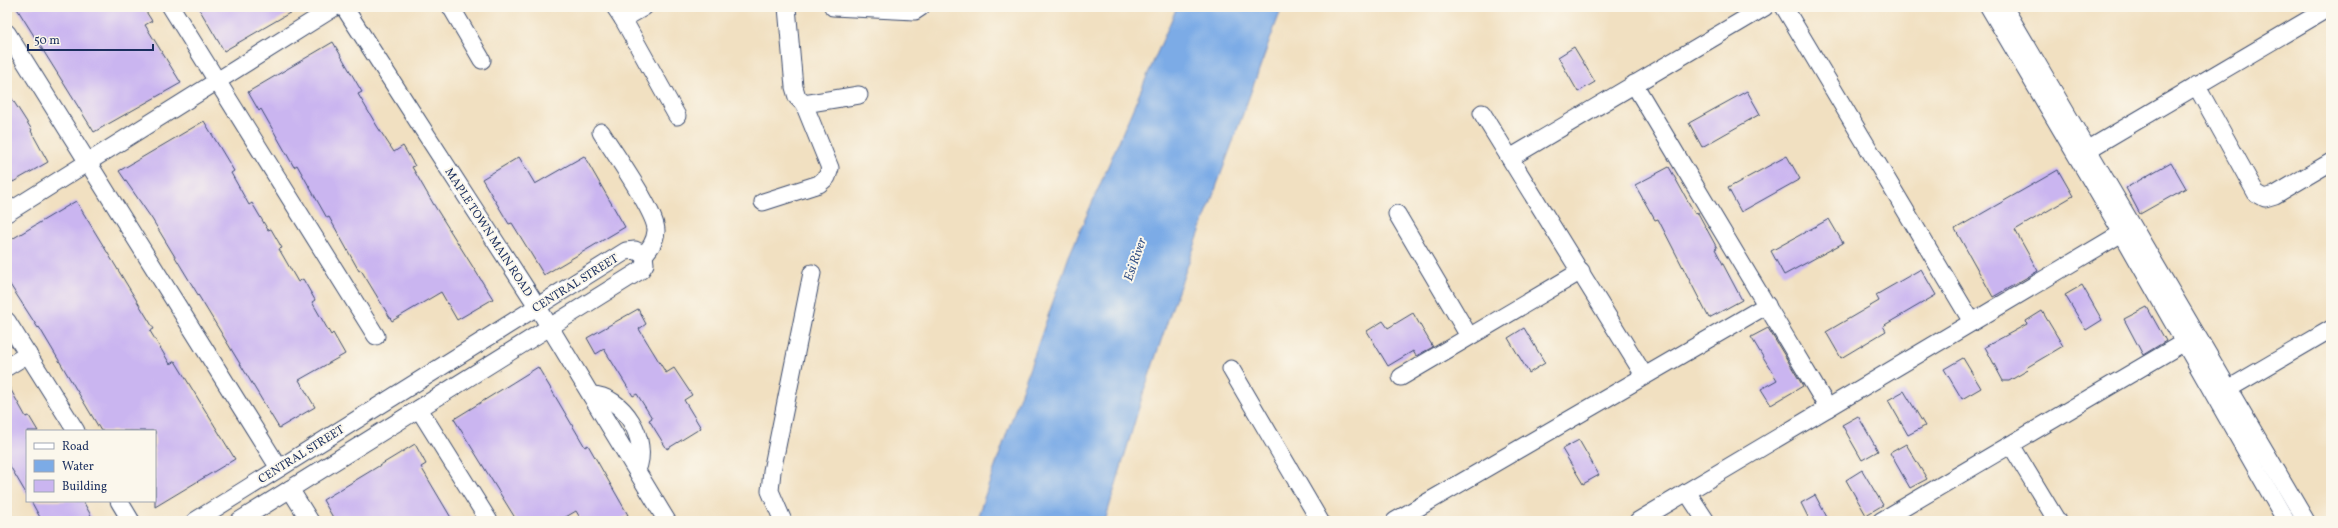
<svg xmlns="http://www.w3.org/2000/svg" width="2338" height="528" viewBox="0 0 2338 528" font-family="Vollkorn,serif">
<rect width="100%" height="100%" fill="#fbf7ec"/>
<filter id="ink" filterUnits="userSpaceOnUse"><feTurbulence type="fractalNoise" baseFrequency=".025" numOctaves="2"/><feDisplacementMap in="SourceGraphic" scale="8" xChannelSelector="R" yChannelSelector="G"/><feConvolveMatrix kernelMatrix="1 2 1 2 8 2 1 2 1" color-interpolation-filters="sRGB"/></filter>
<filter id="wash" filterUnits="userSpaceOnUse"><feTurbulence type="fractalNoise" baseFrequency=".012" numOctaves="4" result="noise"/><feDisplacementMap in="SourceGraphic" scale="16" xChannelSelector="R" yChannelSelector="G"/><feGaussianBlur stdDeviation="0.9" result="paint"/><feColorMatrix in="noise" values="0 0 0 0 0 0 0 0 0 0 0 0 0 0 0 0 0 1.4 0 .05"/><feComposite in="paint" operator="in"/></filter>
<g filter="url(#wash)">
<rect width="100%" height="100%" fill="#f1e0c1"/>
<!-- water -->
<path fill="#7cabe6" stroke="#4c6da2" d="M1177,7H1282L1172,308L1143,394L1105,521H976L1069,256Z"/>
<g id="blocks">
<!-- building -->
<g fill="#cab5f0">
<path d="M16,7H143L152,21L145,25L181,83L94,132Z"/>
<path d="M198,7H300L224,51Z"/>
<path d="M333,42L362,92L358,94L377,126L394,152L403,146L415,166L412,167L434,205L493,299L457,320L441,292L392,321L361,270L359,271L329,217L327,218L297,165L294,167L261,109L259,111L248,92Z"/>
<path d="M1574,47L1595,82L1578,92L1558,57Z"/>
<path d="M7,91L32,130L31,131L48,162L13,182L7,171Z"/>
<path d="M1747,91L1760,114L1702,147L1689,123Z"/>
<path d="M204,121L234,171L231,173L249,205L252,203L268,230L271,229L282,248L279,249L298,282L303,279L315,300L312,302L331,335L333,333L345,354L299,380L315,407L279,428L152,219L119,171Z"/>
<path d="M584,156L625,227L544,275L512,223L509,224L482,179L519,157L535,184Z"/>
<path d="M1787,156L1800,179L1741,212L1728,188Z"/>
<path d="M2171,162L2186,188L2140,214L2126,188Z"/>
<path d="M1669,167L1695,214L1698,213L1717,248L1715,249L1742,300L1709,318L1658,219L1655,220L1635,185Z"/>
<path d="M2058,170L2073,196L2015,230L2038,271L1993,297L1955,229Z"/>
<path d="M76,201L154,329L150,331L170,364L175,361L235,459L155,507V431H101L39,327L38,328L7,280V242Z"/>
<path d="M1829,219L1843,243L1784,275L1771,251Z"/>
<path d="M1921,269L1936,295L1883,326L1886,331L1841,358L1826,332L1879,301L1876,295Z"/>
<path d="M2082,285L2102,320L2086,330L2065,295Z"/>
<path d="M2147,307L2166,341L2143,355L2124,319Z"/>
<path d="M638,309L646,324L639,329L666,373L674,368L692,395L684,400L701,428L667,449L649,420L652,418L637,394L633,396L604,349L596,354L587,338Z"/>
<path d="M2042,311L2063,346L2026,368L2028,370L2009,381H2003L1985,347L2027,324L2026,321Z"/>
<path d="M1413,313L1433,347L1416,356L1413,351L1388,366L1367,331L1383,321L1388,328Z"/>
<path d="M1524,328L1545,363L1529,373L1508,338Z"/>
<path d="M1768,328L1803,386L1771,405L1761,389L1777,380L1751,337Z"/>
<path d="M1963,358L1981,388L1962,399L1944,369Z"/>
<path d="M538,367L585,447L588,445L628,515L618,521H582L576,511L559,521H517L454,419Z"/>
<path d="M7,383L26,417L29,416L38,431H27V495L7,461Z"/>
<path d="M1904,391L1925,426L1908,435L1888,400Z"/>
<path d="M1858,416L1878,451L1862,460L1842,425Z"/>
<path d="M1579,440L1599,475L1583,484L1562,449Z"/>
<path d="M415,444L426,464L421,467L453,521H335L323,500Z"/>
<path d="M1906,444L1927,479L1910,488L1890,453Z"/>
<path d="M1862,470L1883,505L1866,515L1846,480Z"/>
<path d="M1815,495L1829,521H1810L1801,503Z"/>
<path d="M31,501H83L94,521H42Z"/>
</g>
</g>
</g>
<g filter="url(#ink)">
<use href="#blocks" fill-opacity="0" stroke="#3b4a6d" stroke-width="1"/>
<g fill="none" stroke-linecap="round" stroke-linejoin="round">
<defs>
<g id="minor">
<path d="M171,7L376,336"/>
<path d="M344,7L537,306L667,521"/>
<path d="M451,7L482,60"/>
<path d="M615,7L623,19L644,7"/>
<path d="M787,7L794,87L797,97L804,104L859,95"/>
<path d="M833,7L915,11L921,7"/>
<path d="M1784,7L1972,322"/>
<path d="M1989,7L2122,233L2286,521"/>
<path d="M2004,7L2306,521"/>
<path d="M623,19L677,116"/>
<path d="M7,33L279,468"/>
<path d="M1634,84L1828,408"/>
<path d="M2196,85L2256,193L2265,198L2275,195L2331,162"/>
<path d="M1482,113L1644,375"/>
<path d="M601,132C612,150 657,213 656,231C655,242 650,248 644,255"/>
<path d="M2089,149L2330,7"/>
<path d="M1510,158L1765,7"/>
<path d="M763,202L819,184L827,177L830,168L804,104"/>
<path d="M7,213L335,7"/>
<path d="M1397,214L1469,336"/>
<path d="M7,321L76,431"/>
<path d="M7,367L28,354"/>
<path d="M1231,369L1320,521"/>
<path d="M1401,377L1581,271"/>
<path d="M591,395C624,395 650,441 637,470"/>
<path d="M2218,395L2331,329"/>
<path d="M419,409L489,521"/>
<path d="M2011,445L2057,521"/>
<path d="M290,489L310,521"/>
<path d="M1687,492L1706,521"/>
<path d="M119,501L131,521"/>
<path d="M195,521L626,251L635,250L644,255L645,264L641,270L239,521"/>
<path d="M783,521L770,491L772,471L812,273"/>
<path d="M1395,521L1767,305"/>
<path d="M1638,521L2132,227"/>
<path d="M1881,521L2193,337"/>
</g>
</defs>
<!-- minor casing -->
<use href="#minor" stroke="#3b4a6d" stroke-width="19"/>
<!-- minor -->
<use href="#minor" stroke="#fff" stroke-width="17"/>
</g>
</g>
<g text-anchor="middle" stroke-width="4" stroke-linejoin="round" paint-order="stroke">
<!-- street labels -->
<g font-size="12" fill="#1b2f5e" stroke="#fbf7ec">
<text transform="translate(489 232) rotate(57)" y="4">MAPLE TOWN MAIN ROAD</text>
<text transform="translate(575 283) rotate(-32)" y="4">CENTRAL STREET</text>
<text transform="translate(301 454) rotate(-32)" y="4">CENTRAL STREET</text>
</g>
<!-- water labels -->
<g font-size="13" font-style="italic" fill="#385487" stroke="#fbf7ec">
<text transform="translate(1134 259) rotate(-71)" y="5">Esi River</text>
</g>
</g>
<!-- margin -->
<rect width="2338" height="528" fill="none" stroke="#fbf7ec" stroke-width="24"/>
<!-- legend -->
<rect x="26" y="430" width="130" height="72" fill="#fbf7ec" stroke="#a1a7b3"/>
<rect x="34" y="443" width="20" height="6" fill="#ffffff" stroke="#a1a7b3"/>
<text x="62" y="450" font-size="12" fill="#1b2f5e">Road</text>
<rect x="34" y="460" width="20" height="12" fill="#7cabe6" stroke="#a1a7b3"/>
<text x="62" y="470" font-size="12" fill="#1b2f5e">Water</text>
<rect x="34" y="480" width="20" height="12" fill="#cab5f0" stroke="#a1a7b3"/>
<text x="62" y="490" font-size="12" fill="#1b2f5e">Building</text>
<!-- scale -->
<path d="M28 44v6h125v-6" fill="none" stroke="#1b2f5e" stroke-width="2"/>
<text x="34" y="44" font-size="12" fill="#1b2f5e" stroke="#fbf7ec" stroke-width="3" paint-order="stroke">50 m</text>
</svg>
